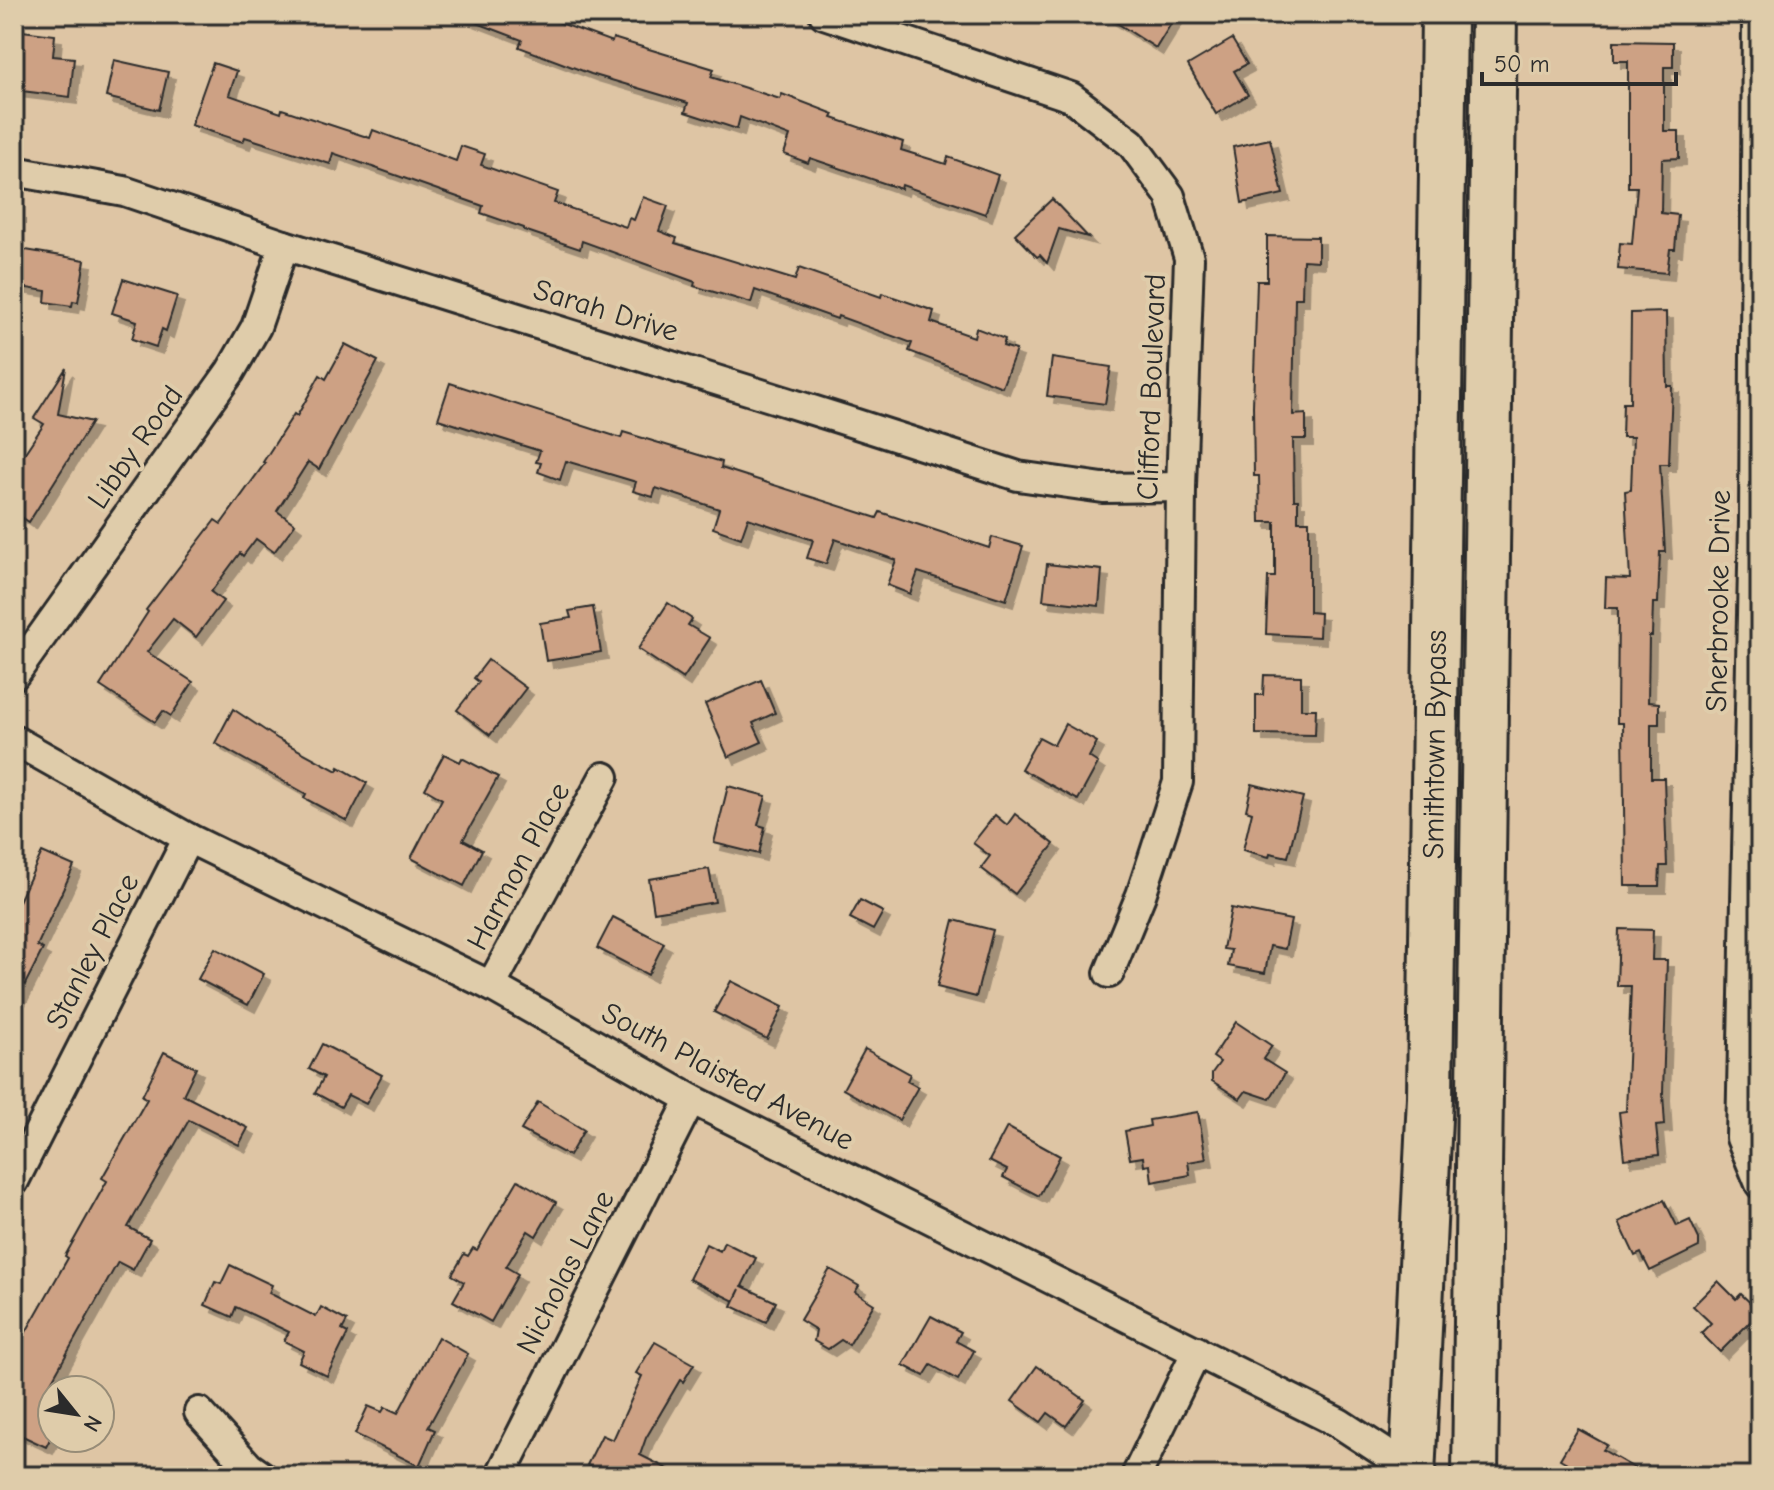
<svg xmlns="http://www.w3.org/2000/svg" width="1774" height="1490" viewBox="0 0 1774 1490" font-family="'Comic Neue',sans-serif">
<defs>
<filter id="shadow"><feDropShadow dx="7" dy="7" stdDeviation="0" flood-color="#0004"/></filter>
</defs>
<rect width="100%" height="100%" fill="#dec5a4"/>
<filter id="ink" filterUnits="userSpaceOnUse"><feTurbulence type="fractalNoise" baseFrequency=".0125" numOctaves="2"/><feDisplacementMap in="SourceGraphic" scale="16" xChannelSelector="R" yChannelSelector="G"/><feConvolveMatrix kernelMatrix="1 2 1 2 8 2 1 2 1" color-interpolation-filters="sRGB"/></filter>
<g filter="url(#ink)">
<!-- building -->
<g fill="#cda184" stroke="#2b2b2b" stroke-width="2" filter="url(#shadow)">
<path d="M459,14H536L612,42L613,38L714,69L711,77L780,99L782,94L834,114L832,118L903,142L901,150L946,164L948,157L998,175L985,214L902,185L901,189L810,158L808,163L784,154L790,136L740,117L737,129L685,112L688,103L591,74L519,47L522,40L459,16Z"/>
<path d="M1103,14H1177L1156,48Z"/>
<path d="M14,30L55,35L53,56L74,58L70,97L14,90Z"/>
<path d="M1232,39L1247,64L1234,71L1248,95L1216,114L1188,65Z"/>
<path d="M1614,41L1673,42V67H1664V131H1679V158L1662,159L1661,213L1678,215L1675,249H1670L1667,273L1618,269L1620,243L1632,244L1637,187H1628V61H1614Z"/>
<path d="M114,60L168,72L159,110L106,97Z"/>
<path d="M213,63L237,71L229,95L281,113L282,109L370,138L373,130L456,161L461,146L485,154L481,165L558,192L554,203L626,227L629,218L634,220L643,197L668,206L659,231L677,238L675,243L795,280L799,268L881,297L882,293L934,311L931,322L974,337L976,328L1005,339L1003,346L1016,350L1002,387L909,351L912,343L838,316L837,319L755,290L751,303L694,286L695,282L582,241L580,249L524,230V228L481,213L483,206L333,153L330,164L245,137L243,142L191,125Z"/>
<path d="M1270,139L1283,194L1242,203L1233,147Z"/>
<path d="M1052,199L1088,237L1059,229L1047,263L1040,255L1037,257L1015,234Z"/>
<path d="M1267,236L1318,237V261L1303,260L1302,298H1295L1293,415L1306,414V439H1293L1294,500H1298V521H1309V612L1320,613L1319,637L1266,634L1268,577H1275V522H1260L1259,476H1254L1253,406L1257,281H1267Z"/>
<path d="M14,248L85,260L78,302L73,301L72,306L45,302L46,291L14,286Z"/>
<path d="M123,279L177,296L166,331L162,329L156,347L132,339L137,321L112,313Z"/>
<path d="M1666,312L1667,386H1672L1669,464H1660L1665,552H1660L1658,603H1653L1652,636H1649L1648,702L1659,703V724H1651V778H1664L1667,866H1660L1659,886H1625L1623,723H1617L1618,608H1605L1606,578L1630,579L1625,491L1631,490L1633,437H1622L1623,403H1630L1631,313Z"/>
<path d="M345,344L378,361L319,469L308,462L277,511L295,524L274,552L256,539L243,556L240,553L211,592L223,601L196,637L173,619L147,652L193,682L171,716L163,711L155,722L100,686L148,612L146,610L215,520L221,524L265,463L263,462L294,414L297,416L320,375L326,379Z"/>
<path d="M1052,358L1111,367L1105,404L1047,396Z"/>
<path d="M66,368L58,414L92,422L29,522L14,512V469L44,424L34,418Z"/>
<path d="M450,383L621,438L623,432L722,462L721,468L877,518L880,512L989,548L992,537L1023,546L1006,600L918,572L910,594L887,585L896,560L835,539L826,564L807,558L813,540L748,518L741,538L713,528L719,509L656,488L653,497L633,491L636,482L566,461L560,480L538,472L541,463L536,462L540,451L438,419Z"/>
<path d="M1047,564L1102,570L1099,606L1043,600Z"/>
<path d="M668,603L692,619L688,625L710,638L683,679L638,649Z"/>
<path d="M593,607L601,652L546,661L540,623L571,618L569,611Z"/>
<path d="M488,660L526,688L490,735L457,710L479,682L474,678Z"/>
<path d="M1264,675L1301,676V709H1316L1315,735L1256,734V695H1263Z"/>
<path d="M761,680L775,713L753,723L762,742L728,757L705,704Z"/>
<path d="M233,709L278,739L337,771L339,767L367,783L347,821L304,798L306,794L215,743Z"/>
<path d="M1065,724L1097,742L1089,757L1098,763L1078,800L1021,769L1039,737L1054,745Z"/>
<path d="M444,754L460,762L462,758L498,777L463,840L482,850L464,886L411,858L442,799L425,789Z"/>
<path d="M1252,784L1303,797L1288,857L1270,853L1269,857L1243,850L1252,812L1246,810Z"/>
<path d="M728,786L766,796L758,825L765,827L759,854L714,843Z"/>
<path d="M1015,814L1054,844L1015,894L981,868L990,856L973,843L995,815L1007,825Z"/>
<path d="M42,852L74,866L37,946L43,949L14,1006V912Z"/>
<path d="M709,869L715,902L654,912L649,879Z"/>
<path d="M860,900L883,912L873,930L850,918Z"/>
<path d="M1231,908L1291,920L1285,949L1270,946L1265,973L1228,966L1231,950L1223,949Z"/>
<path d="M613,917L664,943L648,975L597,948Z"/>
<path d="M954,920L993,930L976,997L937,987Z"/>
<path d="M1619,929L1653,930L1652,960H1667L1663,1093L1665,1125L1656,1126L1659,1155L1624,1159L1619,1112L1626,1111L1631,986H1617Z"/>
<path d="M215,948L264,974L248,1005L198,979Z"/>
<path d="M731,981L783,1007L767,1039L714,1012Z"/>
<path d="M1236,1022L1272,1046L1263,1059L1285,1073L1270,1099L1246,1091L1240,1099L1212,1081V1073L1220,1062L1213,1057Z"/>
<path d="M322,1044L382,1075L366,1104L348,1095L341,1107L315,1093L324,1077L309,1069Z"/>
<path d="M865,1049L910,1074L907,1081L918,1087L899,1120L843,1089Z"/>
<path d="M164,1052L196,1068L183,1095L248,1128L239,1145L189,1120L128,1227L150,1239L133,1270L118,1262L51,1382L52,1435L46,1447L14,1432V1353L68,1258L65,1256L107,1181L102,1178L147,1099L142,1096Z"/>
<path d="M538,1102L584,1130L569,1156L521,1130Z"/>
<path d="M1198,1112L1206,1159L1188,1162L1190,1175L1152,1182L1150,1165L1144,1166L1143,1157L1130,1159L1125,1131L1150,1126L1149,1120Z"/>
<path d="M1007,1127L1060,1156L1039,1196L1003,1177L1007,1170L989,1161Z"/>
<path d="M518,1180L556,1202L536,1236L528,1231L506,1267L518,1274L491,1322L453,1301L464,1282L452,1275L464,1254L468,1256L473,1248L477,1250Z"/>
<path d="M1664,1200L1677,1226L1690,1220L1699,1239V1247L1650,1271L1641,1253L1635,1256L1619,1222Z"/>
<path d="M724,1242L756,1258L742,1286L776,1302L766,1322L732,1306L740,1289L734,1301L689,1279L706,1244L720,1251Z"/>
<path d="M230,1265L272,1285L269,1293L316,1317L321,1307L347,1321L342,1330L348,1333L327,1376L299,1362L304,1351L284,1341L289,1332L236,1307L232,1317L205,1305L215,1282L221,1284Z"/>
<path d="M830,1269L859,1286L855,1292L874,1304L849,1345L841,1340L828,1349L814,1341L816,1330L800,1320Z"/>
<path d="M1718,1281L1736,1299L1741,1294L1760,1312L1720,1352L1701,1333L1711,1323L1693,1306Z"/>
<path d="M931,1316L961,1332L956,1341L974,1351L958,1380L931,1365L924,1376L903,1365Z"/>
<path d="M438,1337L468,1354L428,1427L435,1430L419,1466L355,1434L368,1406L382,1412L385,1407L398,1413Z"/>
<path d="M655,1342L694,1364L683,1382L680,1380L646,1438L640,1455L682,1476H592L595,1469L587,1465L602,1435L613,1440L642,1376L636,1373Z"/>
<path d="M1037,1366L1085,1400L1066,1426L1048,1413L1041,1422L1012,1401Z"/>
<path d="M1578,1429L1607,1445L1603,1450L1648,1476H1590L1560,1459Z"/>
</g>
<g fill="none" stroke-linecap="round" stroke-linejoin="round">
<defs>
<g id="street">
<path d="M824,14L1071,97L1131,143L1170,196L1189,258L1181,487L1178,782L1141,895L1109,973"/>
<path d="M1757,14L1754,520L1741,1138L1760,1184"/>
<path d="M14,171L124,191L284,245L841,419L1018,476L1103,488L1181,487"/>
<path d="M14,675L230,372L256,327L284,245"/>
<path d="M14,740L188,838L491,986L691,1099L1339,1423L1420,1476"/>
<path d="M491,986L604,777"/>
<path d="M14,1181L188,838"/>
<path d="M199,1412L249,1467L262,1476"/>
<path d="M500,1476L691,1099"/>
<path d="M1136,1476L1197,1351"/>
</g>
<g id="highway">
<path id="s1" d="M1412,1476L1430,1097L1444,14"/>
<path d="M1475,1476L1494,14"/>
</g>
</defs>
<!-- street casing -->
<use href="#street" stroke="#2b2b2b" stroke-width="34"/>
<!-- highway casing -->
<use href="#highway" stroke="#2b2b2b" stroke-width="50"/>
<!-- street -->
<use href="#street" stroke="#dfccaa" stroke-width="28"/>
<!-- highway -->
<use href="#highway" stroke="#dfccaa" stroke-width="44"/>
</g>
</g>
<g text-anchor="middle" stroke-width="8" stroke-linejoin="round" paint-order="stroke">
<!-- street labels -->
<g font-size="30" fill="#2b2b2b" stroke="#dfccaa">
<text transform="translate(606 310) rotate(17)" y="10">Sarah Drive</text>
<text transform="translate(1151 387) rotate(-88)" y="10">Clifford Boulevard</text>
<text transform="translate(135 447) rotate(-55)" y="10">Libby Road</text>
<text transform="translate(1718 601) rotate(-89)" y="10">Sherbrooke Drive</text>
<text dy="10" stroke="none"><textPath href="#s1" startOffset="732">Smithtown Bypass</textPath></text>
<text transform="translate(518 866) rotate(-62)" y="10">Harmon Place</text>
<text transform="translate(92 951) rotate(-63)" y="10">Stanley Place</text>
<text transform="translate(728 1076) rotate(28)" y="10">South Plaisted Avenue</text>
<text transform="translate(565 1272) rotate(-63)" y="10">Nicholas Lane</text>
</g>
</g>
<!-- margin -->
<rect width="1774" height="1490" fill="none" stroke="#dfccaa" stroke-width="48"/>
<rect x="24" y="24" width="1726" height="1442" fill="none" stroke="#2b2b2b" stroke-width="3" filter="url(#ink)"/>
<!-- north arrow -->
<g transform="translate(76 1414) rotate(120)"><circle r="38" fill="#dfccaa" stroke="#978c77" stroke-width="2"/>
<path d="M0-6L14 30L0 20L-14 30Z" fill="#2b2b2b"/>
<text y="-12" font-size="22" font-weight="bold" text-anchor="middle" fill="#2b2b2b">N</text>
</g>
<!-- scale -->
<path d="M1482 72v12h194v-12" fill="none" stroke="#2b2b2b" stroke-width="4"/>
<text x="1494" y="72" font-size="24" fill="#2b2b2b" stroke="#dfccaa" stroke-width="6" paint-order="stroke">50 m</text>
</svg>
